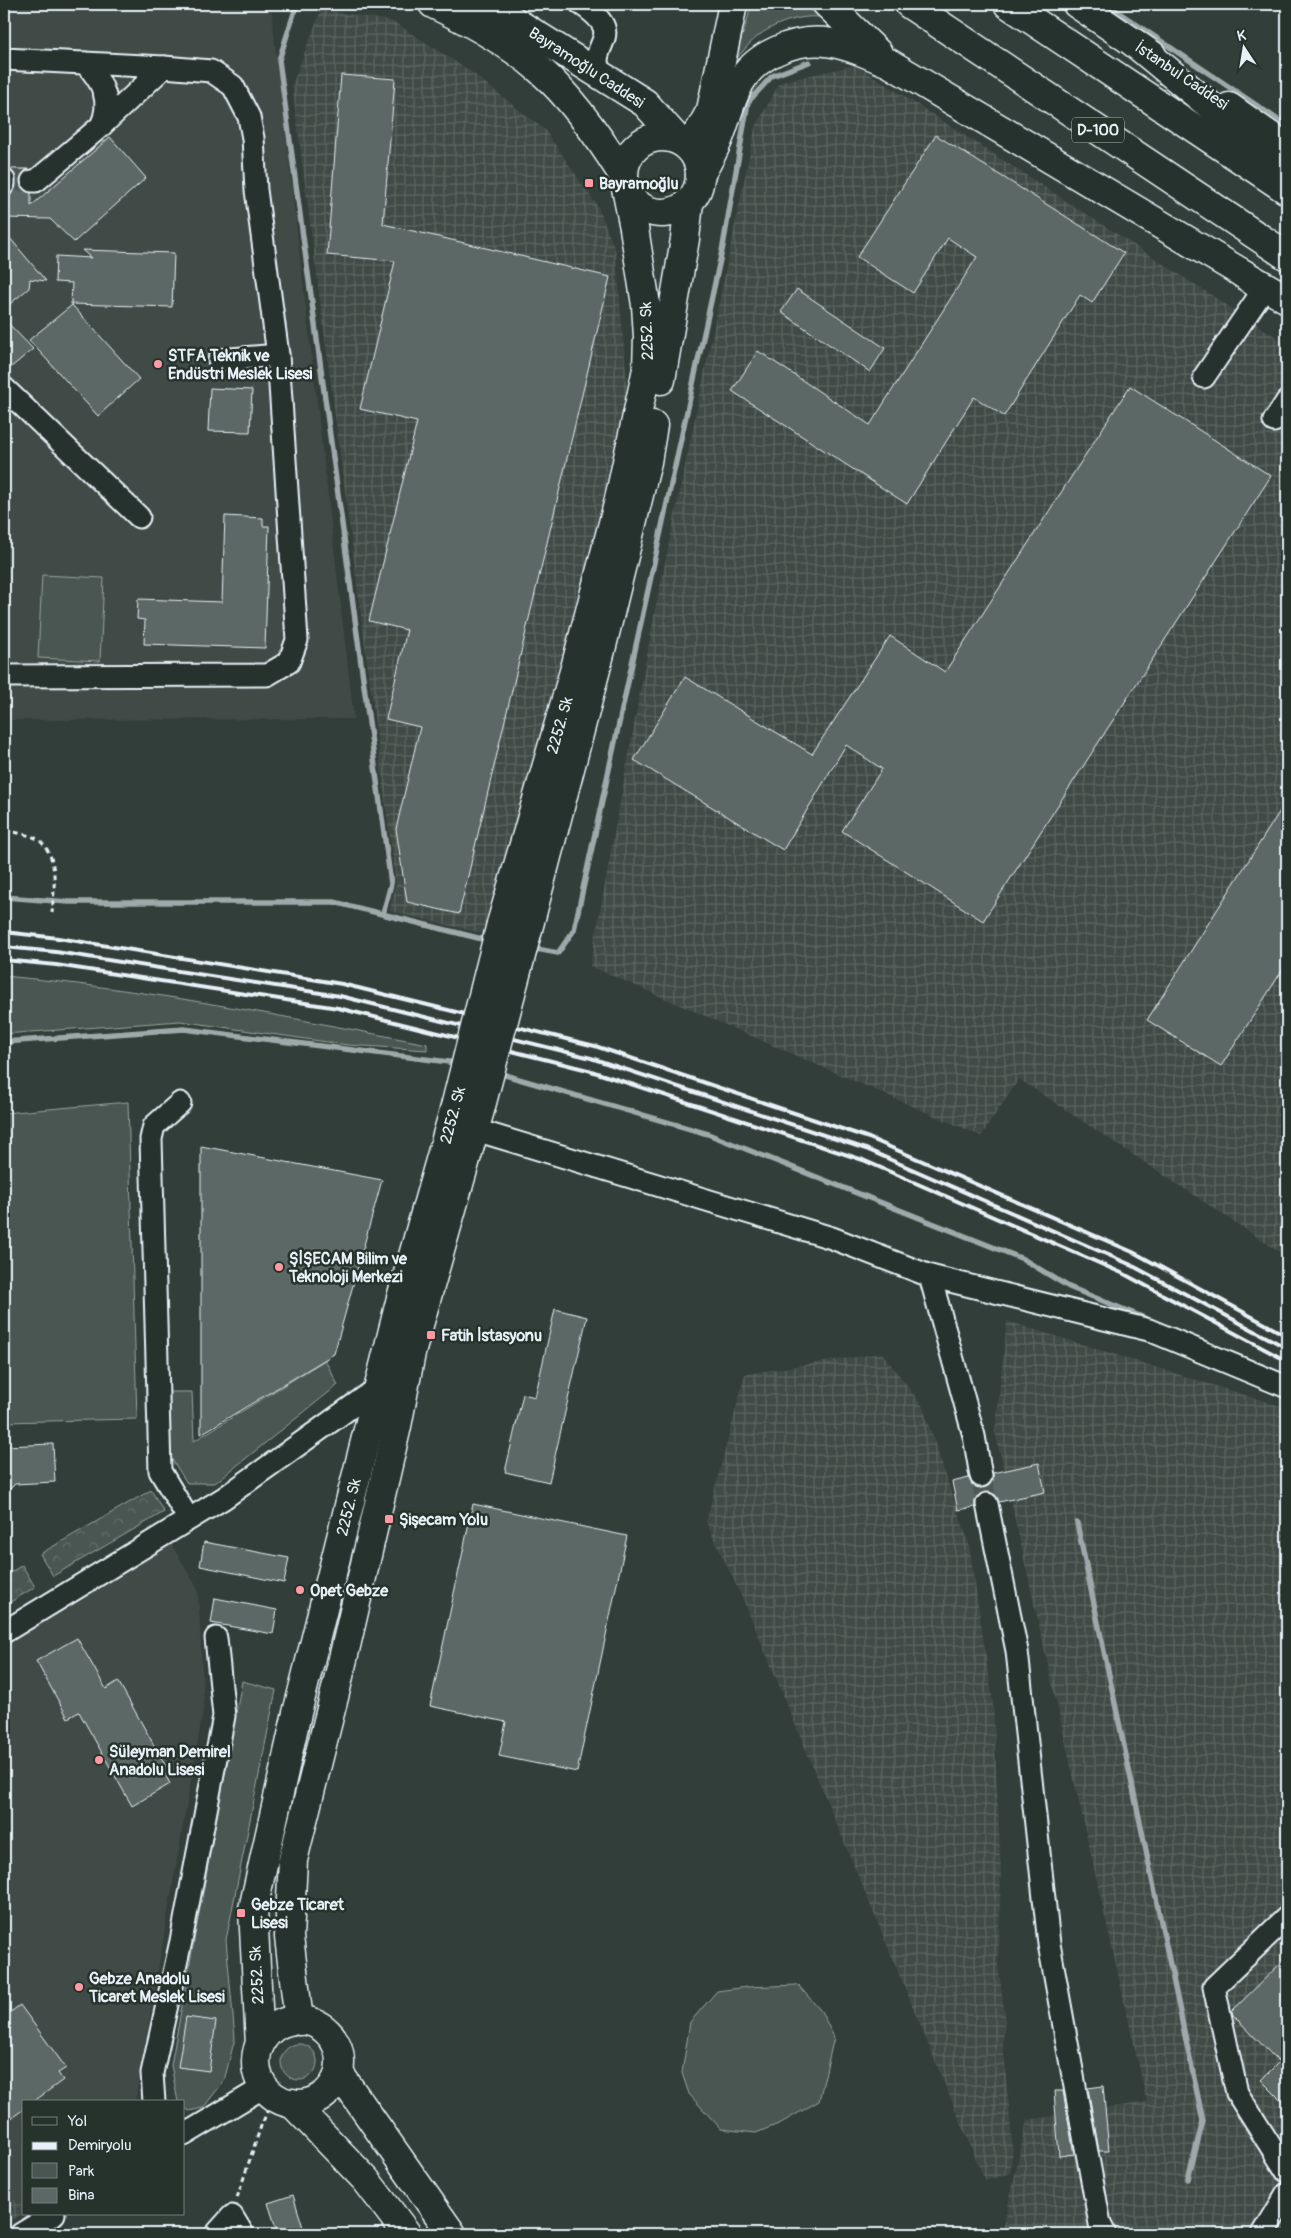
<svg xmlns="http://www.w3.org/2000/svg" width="1291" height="2238" viewBox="0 0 1291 2238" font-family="Pangolin,sans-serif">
<defs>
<pattern id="industrial-grid" width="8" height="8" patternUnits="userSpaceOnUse" patternTransform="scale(1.25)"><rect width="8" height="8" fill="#3f4b46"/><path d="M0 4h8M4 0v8" fill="none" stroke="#5b6561"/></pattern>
<pattern id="forest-crowns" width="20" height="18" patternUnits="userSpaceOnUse" patternTransform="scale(1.25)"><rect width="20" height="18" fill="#495651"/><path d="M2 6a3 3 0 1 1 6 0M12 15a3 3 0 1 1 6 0" fill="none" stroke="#636f6b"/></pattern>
</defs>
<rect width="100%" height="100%" fill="#323e39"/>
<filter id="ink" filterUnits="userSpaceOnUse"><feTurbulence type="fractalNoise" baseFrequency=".02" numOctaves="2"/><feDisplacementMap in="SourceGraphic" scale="10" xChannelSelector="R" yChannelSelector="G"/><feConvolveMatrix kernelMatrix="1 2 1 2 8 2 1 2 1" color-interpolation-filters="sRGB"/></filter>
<g filter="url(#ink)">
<!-- built -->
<g fill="#3f4b46">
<path d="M4,4H247L271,9L354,719L4,720Z"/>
<path d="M168,1539L198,1589L204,1705L135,2102H24V2207L4,2191V1644Z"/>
</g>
<!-- industrial -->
<g fill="url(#industrial-grid)">
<path d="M321,10L392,21L470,71L545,130L598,207L616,252L628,397L497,937L389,911L396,884L292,85Z"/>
<path d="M856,65L1287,344V1257L1019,1079L981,1136L590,966L654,616L755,128L780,82Z"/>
<path d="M1007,1321L1287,1408V2234H1002L1027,2120L1147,2102L995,1431Z"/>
<path d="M882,1353L922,1405L969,1544L993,1703L1001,1871L998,1964L1005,2016L1003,2044L1013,2150L1010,2173L985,2181L746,1606L706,1522L745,1374Z"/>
<path d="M4,2191L24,2207V2213L4,2225Z"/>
</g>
<!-- green -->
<g fill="#495651" stroke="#98a4a4">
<path d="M752,4H804L819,17C800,15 772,24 757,37C749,43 742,53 735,60Z"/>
<path d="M42,575L104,578L100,661L38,658Z"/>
<path d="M4,976C147,989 287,1017 427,1044V1050L348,1045L180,1021L4,1034Z"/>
<path d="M128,1102L137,1419L4,1422V1113Z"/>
<path d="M325,1360L338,1385L215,1483H187L171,1458L169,1392H192L194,1441Z"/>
<path d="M242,1681L276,1690L226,1940L235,2038L224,2081L203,2108L189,2111L184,2107V2102H178L171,2065Z"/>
<path d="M798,1985L821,2011L834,2037L819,2101L781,2123L756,2133L721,2129L689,2094L682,2073L690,2022L717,1991L747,1987Z"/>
<circle cx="299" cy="2062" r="18"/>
</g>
<!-- forest -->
<g fill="url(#forest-crowns)" stroke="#98a4a4">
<path d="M151,1490L164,1512L53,1576L40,1554Z"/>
<path d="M22,1565L35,1587L4,1606V1577Z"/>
</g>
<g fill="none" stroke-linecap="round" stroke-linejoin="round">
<!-- stream -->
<g stroke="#9ea9ab" stroke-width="5.5">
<path d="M297,4L279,60L391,884L383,914"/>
<path d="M1106,4L1287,126"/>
<path d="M4,897L69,902H334L490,941"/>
<path d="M531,948L558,953L574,930L723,246L748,102L772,76L809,62"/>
<path d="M4,1042L184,1029L457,1063"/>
<path d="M498,1073L708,1134L1023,1259L1069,1287L1147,1319"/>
<path d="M1077,1523L1203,2121L1188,2179"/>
</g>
</g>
<!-- building -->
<g fill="#5c6865" stroke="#e8f1f8">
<path d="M341,75L395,79L383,224L610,277L459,914L407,902L396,829L420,727L386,719L407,630L369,621L417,422L360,409L395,261L327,255Z"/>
<path d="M936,135L1124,253L1092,303L1080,295L1004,416L974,397L907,504L732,391L758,351L870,425L977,257L948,238L913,293L857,257Z"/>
<path d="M110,137L146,178L74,242L50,219L4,218V196L11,195L16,184L15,174L10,169H28L21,174L20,181L21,188L31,193V206Z"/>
<path d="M4,231L46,281L30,279L29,288L4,309Z"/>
<path d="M82,250L174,253L172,307L71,304L72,283L55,282L56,256L91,258Z"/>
<path d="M797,289L885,348L870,372L781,312Z"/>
<path d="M72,305L139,379L98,416L29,340Z"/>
<path d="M4,319L33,349L4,373Z"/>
<path d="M1130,386L1271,476L983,921L842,831L882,769L846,745L783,850L634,760L685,677L812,754L890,636L945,672Z"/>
<path d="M210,388L252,390L250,432L208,431Z"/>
<path d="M225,516L263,518V526H269L265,648L144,644L145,620L137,619L138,599L222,602Z"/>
<path d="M1287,800V963L1221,1066L1147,1020Z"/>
<path d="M201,1146L382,1180L334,1354L201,1434Z"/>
<path d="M555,1309L587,1317L549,1482L505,1472L523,1394L535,1397Z"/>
<path d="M53,1444L55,1482L15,1484L4,1495V1446Z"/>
<path d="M1039,1463L1045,1492L999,1502L991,1492H984L975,1500V1507L958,1510L952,1482L969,1478L976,1488H984L993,1481V1473Z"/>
<path d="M473,1504L627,1536L577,1772L499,1756L506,1722L430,1706Z"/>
<path d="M204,1542L289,1558L284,1583L200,1566Z"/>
<path d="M215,1598L277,1610L273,1634L211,1623Z"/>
<path d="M77,1638L106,1689L118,1681L169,1772L165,1774L170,1784L132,1806L79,1712L68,1718L36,1661Z"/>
<path d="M1287,1957V2106L1261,2080L1279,2062L1233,2015L1232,2011Z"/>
<path d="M20,2005L66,2068L58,2073L63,2080L33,2102H24V2109L10,2119L4,2111V2017Z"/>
<path d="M186,2017L216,2021L209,2071L178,2067Z"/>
<path d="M1103,2086L1109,2151H1099L1088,2088Z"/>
<path d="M1054,2091H1063L1074,2154L1059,2156Z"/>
<path d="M293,2195L305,2234H278L268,2203Z"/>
</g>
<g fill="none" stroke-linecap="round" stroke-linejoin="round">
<!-- minor-tunnel -->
<g stroke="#4d5956" stroke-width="21" stroke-dasharray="21 11" stroke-linecap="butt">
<path d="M4,180L32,181"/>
<path d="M981,1476L987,1504"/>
</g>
<defs>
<g id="minor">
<path d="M581,4C630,37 586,43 600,73"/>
<path d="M4,59L164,67L211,71L233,86L249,117L253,138L256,190L278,355L297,640L289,662L267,675L4,676"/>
<path d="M101,126L164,67"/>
<path d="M32,181H36L101,126C113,101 102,81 85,63"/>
<path d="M4,184V180"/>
<path d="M219,360L278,355"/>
<path d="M1204,377L1264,289"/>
<path d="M4,388L139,517"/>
<path d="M1274,421L1287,401"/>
<path d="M180,1103L154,1126L151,1139L160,1471L188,1518"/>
<path d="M459,1125L832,1238L930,1276L1149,1330L1287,1387"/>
<path d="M930,1276L974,1436L981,1476"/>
<path d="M987,1504L1017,1651L1049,1944L1100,2224L1105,2234"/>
<path d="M4,1632L224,1498L379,1387"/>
<path d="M1287,1917L1214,1987L1237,2093L1287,2172"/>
<path d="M154,2102L152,2073L181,1941L224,1716L216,1638"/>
<path d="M184,2135L264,2087"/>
<path d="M21,2234L54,2214"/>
<path d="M216,2234L232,2216L243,2234"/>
<path d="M1263,2234L1287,2194"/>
</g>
<g id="major">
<path d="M433,4C471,22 508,42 540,70C571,97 601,140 623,175"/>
<path d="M487,4L645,103L678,140"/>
<path d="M827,4L878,53"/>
<path d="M1077,4L1152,55"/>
<path d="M1229,107L1287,148"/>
<circle cx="662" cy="175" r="38"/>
<path d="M688,146L700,130L711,110L733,4"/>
<path d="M700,176C706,164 714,151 719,138C727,118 731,95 743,78C751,66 763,57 776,51C818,31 849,46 889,63L1242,273L1261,287"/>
<path d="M661,380L685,239L689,202"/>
<path d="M501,924L575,668L618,504L647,369L648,337L646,305L634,228L626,188"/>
<path d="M527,933L601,650L647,462L653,425"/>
<circle cx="298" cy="2062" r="42"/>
<path d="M299,2021L289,1937L293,1860L336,1689L397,1426L411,1353L480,1110"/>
<path d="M260,2045L253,1909L297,1713L401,1298L455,1107"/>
<path d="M339,2073L452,2234"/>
<path d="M292,2103L366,2180L407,2234"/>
</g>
<g id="highway">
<path d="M909,4L1287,256"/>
<path d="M1008,4L1287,190"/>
<path d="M1133,42L1287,169"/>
<path d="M1242,273L1287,299"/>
</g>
</defs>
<!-- minor casing -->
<use href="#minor" stroke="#e8f1f8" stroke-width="25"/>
<!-- major casing -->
<use href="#major" stroke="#e8f1f8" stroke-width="31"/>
<!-- highway casing -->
<use href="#highway" stroke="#e8f1f8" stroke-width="31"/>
<!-- path -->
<g stroke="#e8f1f8" stroke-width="3" stroke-dasharray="5 4" stroke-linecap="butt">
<path d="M6,830C15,833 29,834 37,839C60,854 54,890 52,913"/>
<path d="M237,2198L261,2126L269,2108"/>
</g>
<!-- minor -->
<use href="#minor" stroke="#26332d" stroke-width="21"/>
<!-- major -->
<use href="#major" stroke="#26332d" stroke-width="28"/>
<!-- highway -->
<use href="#highway" stroke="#26332d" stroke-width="28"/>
<!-- rail -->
<g stroke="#e8f1f8" stroke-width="4">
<path d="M4,932L58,938L342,984L595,1046L869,1138L1135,1253L1287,1336"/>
<path d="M4,947L56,952L340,996L591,1058L866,1149L1129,1264L1287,1348"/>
<path d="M4,960L56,965L338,1008L588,1070L863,1160L1124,1274L1287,1361"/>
</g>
<defs>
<g id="major-bridge">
<path d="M455,1107L501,924"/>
<path d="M480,1110L527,933"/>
</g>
</defs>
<!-- major-bridge casing -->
<use href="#major-bridge" stroke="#e8f1f8" stroke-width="31" stroke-linecap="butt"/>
<!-- major-bridge -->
<use href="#major-bridge" stroke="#26332d" stroke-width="28"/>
</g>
</g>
<!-- markers -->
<g fill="#ff9aa2" stroke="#26332d" stroke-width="2">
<rect x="584" y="178" width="10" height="10" rx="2.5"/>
<circle cx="158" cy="364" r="5"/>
<circle cx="279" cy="1267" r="5"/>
<rect x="426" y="1330" width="10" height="10" rx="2.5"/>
<rect x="384" y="1514" width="10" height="10" rx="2.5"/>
<circle cx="300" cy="1590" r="5"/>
<circle cx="99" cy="1760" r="5"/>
<rect x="236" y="1908" width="10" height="10" rx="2.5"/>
<circle cx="79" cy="1987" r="5"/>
</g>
<g text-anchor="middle" stroke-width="5" stroke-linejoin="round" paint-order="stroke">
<!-- shield labels -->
<rect fill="#26332d" stroke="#aeb8bb" stroke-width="1" x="1072" y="117.5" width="52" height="25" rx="4"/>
<g font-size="15" font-weight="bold" fill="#e8f1f8">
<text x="1098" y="135">D-100</text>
</g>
<!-- street labels -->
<g font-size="16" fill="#e8f1f8" stroke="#26332d">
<text transform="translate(587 67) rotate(33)" y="6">Bayramoğlu Caddesi</text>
<text transform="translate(1182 75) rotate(34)" y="6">İstanbul Caddesi</text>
<text transform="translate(646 331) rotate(-92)" y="6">2252. Sk</text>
<text transform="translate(559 725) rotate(-74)" y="6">2252. Sk</text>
<text transform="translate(452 1115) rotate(-75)" y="6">2252. Sk</text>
<text transform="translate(348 1507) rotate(-76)" y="6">2252. Sk</text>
<text transform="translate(256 1975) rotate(-93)" y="6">2252. Sk</text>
</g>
<!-- poi labels -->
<g font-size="16" font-weight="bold" fill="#e8f1f8" stroke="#26332d" text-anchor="start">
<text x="599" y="189">Bayramoğlu</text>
<text x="168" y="361">STFA Teknik ve<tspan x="168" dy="18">Endüstri Meslek Lisesi</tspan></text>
<text x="289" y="1264">ŞİŞECAM Bilim ve<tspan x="289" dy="18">Teknoloji Merkezi</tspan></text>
<text x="441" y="1341">Fatih İstasyonu</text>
<text x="399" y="1525">Şişecam Yolu</text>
<text x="310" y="1596">Opet Gebze</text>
<text x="109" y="1757">Süleyman Demirel<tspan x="109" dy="18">Anadolu Lisesi</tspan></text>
<text x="251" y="1910">Gebze Ticaret<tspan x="251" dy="18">Lisesi</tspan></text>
<text x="89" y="1984">Gebze Anadolu<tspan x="89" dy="18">Ticaret Meslek Lisesi</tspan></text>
</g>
</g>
<!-- margin -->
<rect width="1291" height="2238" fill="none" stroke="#26332d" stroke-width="20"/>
<rect x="10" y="10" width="1271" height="2218" fill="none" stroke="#e8f1f8" stroke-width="2" filter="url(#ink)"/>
<!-- legend -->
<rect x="22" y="2100" width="162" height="115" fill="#26332d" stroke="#747f7e"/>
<rect x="32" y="2117" width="25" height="8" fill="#26332d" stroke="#747f7e"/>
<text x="68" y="2126" font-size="15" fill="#e8f1f8">Yol</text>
<rect x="32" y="2142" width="25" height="8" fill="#e8f1f8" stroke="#747f7e"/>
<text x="68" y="2150" font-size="15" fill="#e8f1f8">Demiryolu</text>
<rect x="32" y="2163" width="25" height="15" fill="#495651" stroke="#747f7e"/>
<text x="68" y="2176" font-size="15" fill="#e8f1f8">Park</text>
<rect x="32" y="2188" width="25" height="15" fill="#5c6865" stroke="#747f7e"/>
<text x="68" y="2200" font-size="15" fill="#e8f1f8">Bina</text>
<!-- north arrow -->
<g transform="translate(1244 48) rotate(348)" stroke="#26332d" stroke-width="4" paint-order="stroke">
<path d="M0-4L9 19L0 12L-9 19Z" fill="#e8f1f8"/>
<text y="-8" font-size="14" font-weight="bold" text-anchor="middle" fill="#e8f1f8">K</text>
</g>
</svg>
